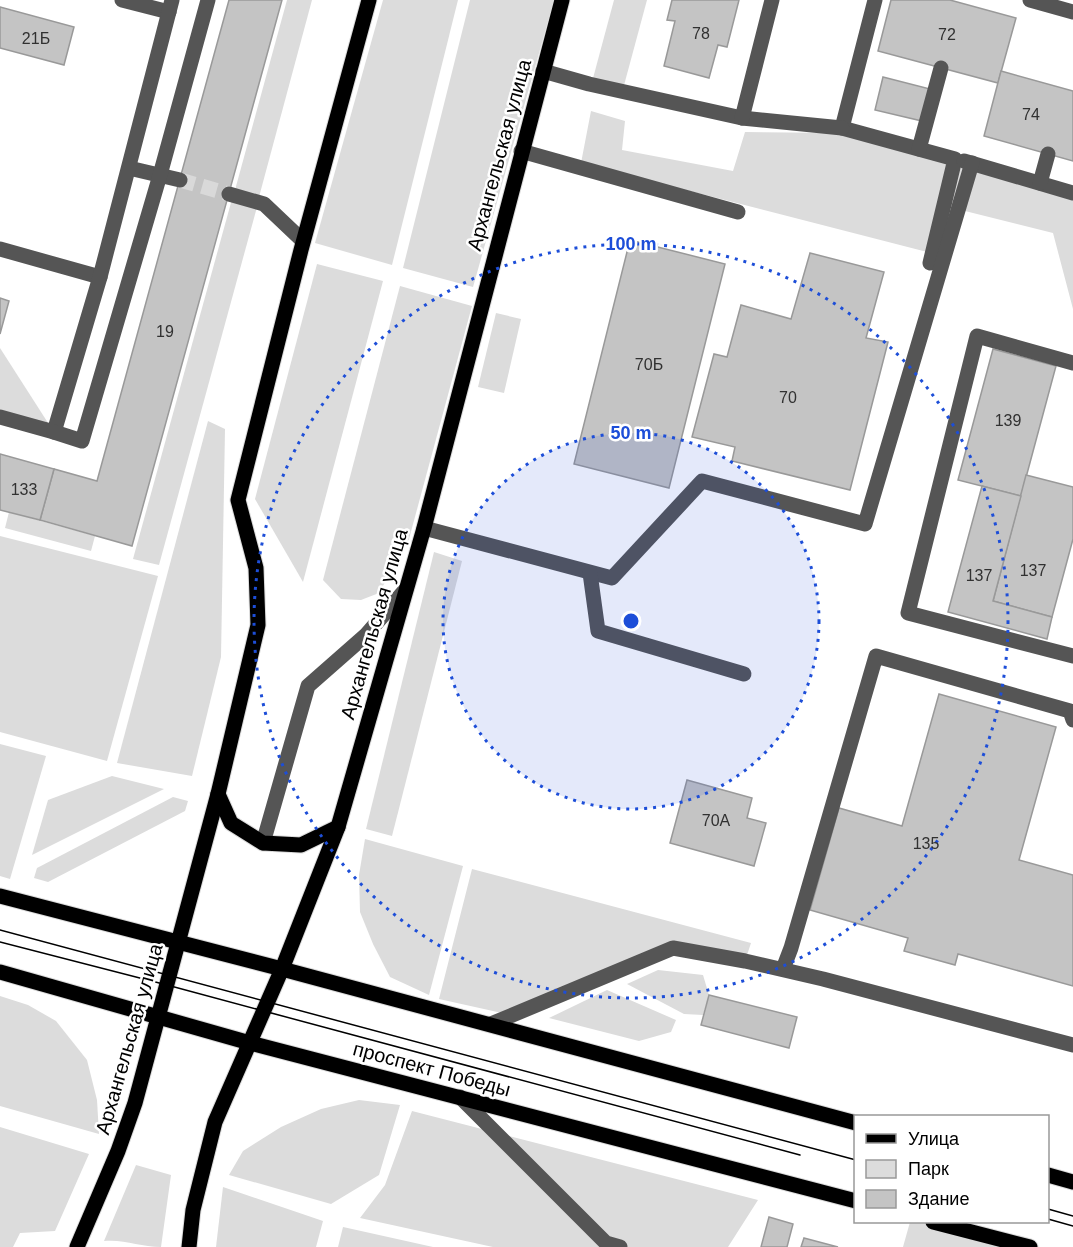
<svg xmlns="http://www.w3.org/2000/svg" width="1073" height="1247" viewBox="0 0 1073 1247" font-family="Arial,sans-serif">
<rect width="100%" height="100%" fill="#fff"/>
<!-- green -->
<g fill="#dcdcdc">
<path d="M287,0H312L259,197L235,190Z"/>
<path d="M383,0H458L392,265L315,243Z"/>
<path d="M470,0H554L473,287L403,268Z"/>
<path d="M614,0H647L623,89L592,82Z"/>
<path d="M591,111L625,121L622,150L733,171L745,132L840,133L1073,197V309L1053,233L941,205L931,253L581,163Z"/>
<path d="M232,199L257,207L159,565L133,559Z"/>
<path d="M317,264L383,281L303,582L255,499Z"/>
<path d="M400,286L472,306L409,539L379,593L361,600L341,599L323,580Z"/>
<path d="M496,313L521,319L504,393L478,387Z"/>
<path d="M0,348L50,426L0,413Z"/>
<path d="M208,421L225,429L221,657L192,776L117,763Z"/>
<path d="M9,512L95,536L91,551L5,528Z"/>
<path d="M0,536L158,576L107,761L0,732Z"/>
<path d="M434,552L462,561L392,836L366,829Z"/>
<path d="M0,744L46,756L10,879L0,876Z"/>
<path d="M112,776L164,789L32,855L48,800Z"/>
<path d="M173,797L188,801L185,811L48,882L34,878L37,868Z"/>
<path d="M365,839L463,866L429,995L390,977L373,944L360,912L359,875Z"/>
<path d="M472,869L751,943L745,961L673,948L502,1013L439,999Z"/>
<path d="M658,970L703,975L709,995L703,1015L684,1014L627,984Z"/>
<path d="M607,990L676,1020L671,1032L639,1041L549,1018Z"/>
<path d="M0,996L28,1005L56,1021L87,1060L97,1100L99,1134L0,1106Z"/>
<path d="M359,1100L400,1105L379,1175L331,1204L229,1175L243,1151L281,1127L321,1109Z"/>
<path d="M412,1111L758,1200L728,1247H493L360,1218L385,1185Z"/>
<path d="M0,1127L89,1154L55,1231L20,1233L13,1247H0Z"/>
<path d="M136,1165L171,1175L161,1247C141,1247 124,1239 104,1241Z"/>
<path d="M223,1187L323,1221L316,1247H216Z"/>
<path d="M910,1222H933L1030,1247H903Z"/>
<path d="M343,1227L433,1247H338Z"/>
</g>
<!-- building -->
<g fill="#c4c4c4" stroke="#999" stroke-width="1.5">
<path d="M229,0H282L132,546L40,520L54,469L97,481Z"/>
<path d="M672,0H739L727,47L718,45L709,78L664,66L675,21L667,20Z"/>
<path d="M891,0H950L1016,18L998,83L878,51Z"/>
<path d="M0,7L74,27L64,65L0,48Z"/>
<path d="M1001,71L1073,91V161L984,136Z"/>
<path d="M883,77L930,89L922,121L875,110Z"/>
<path d="M630,240L725,264L669,488L574,464Z"/>
<path d="M810,253L884,272L866,338L888,342L850,490L732,461L735,447L692,437L714,354L727,357L741,305L791,319Z"/>
<path d="M0,298L9,301L0,334Z"/>
<path d="M993,349L1056,366L1021,496L958,480Z"/>
<path d="M0,454L54,469L40,520L0,510Z"/>
<path d="M1026,475L1073,487V539L1052,617L993,601Z"/>
<path d="M982,486L1021,496L993,601L1052,617L1047,639L948,612Z"/>
<path d="M939,694L1056,727L1019,860L1073,875V986L958,954L955,965L904,951L908,938L810,910L839,808L902,826Z"/>
<path d="M687,780L752,798L747,818L766,823L754,866L670,843Z"/>
<path d="M709,995L797,1017L789,1048L701,1025Z"/>
<path d="M769,1217L793,1224L787,1247H761Z"/>
<path d="M804,1238L838,1247H801Z"/>
</g>
<g fill="none" stroke-linecap="round" stroke-linejoin="round">
<!-- minor-tunnel -->
<path stroke="#d9d9d9" stroke-width="15" stroke-dasharray="15 8" stroke-linecap="butt" d="M180,180L229,194"/>
<defs>
<g id="major">
<path d="M218,794L231,823L263,843L301,845L338,827"/>
<path d="M0,896L282,969L856,1123"/>
<path d="M0,972L250,1043L856,1201"/>
<path d="M1048,1175L1073,1182"/>
<path d="M933,1222L1030,1247"/>
<path d="M77,1247L118,1151L135,1103L218,794L258,625L256,568L238,500L301,250L369,0"/>
<path d="M189,1247L193,1210L215,1122L282,969L338,827L424,528L562,0"/>
</g>
</defs>
<!-- major casing -->
<use href="#major" stroke="#dbdbdb" stroke-width="17"/>
<!-- minor -->
<g stroke="#555" stroke-width="15">
<path d="M122,0L169,12"/>
<path d="M875,0L842,128L955,159L930,263"/>
<path d="M1030,0L1073,12"/>
<path d="M543,71L589,84L742,118L842,128"/>
<path d="M742,118L772,0"/>
<path d="M919,149L941,68"/>
<path d="M521,151L738,212"/>
<path d="M964,161L1073,193"/>
<path d="M129,168L180,180"/>
<path d="M1040,183L1048,154"/>
<path d="M229,194L264,204L303,241"/>
<path d="M0,249L100,277"/>
<path d="M1073,363L977,336L908,613L1073,656"/>
<path d="M0,417L54,432L100,277L172,0"/>
<path d="M54,432L82,441L160,175L208,0"/>
<path d="M424,528L612,578L702,481L865,524L972,163"/>
<path d="M590,573L598,631L744,674"/>
<path d="M263,843L308,686L366,635L406,589"/>
<path d="M783,969L791,948L876,656L1070,711L1073,720"/>
<path d="M491,1024L673,948L745,961L823,979L1073,1045"/>
<path d="M460,1097L606,1243L620,1247"/>
</g>
<!-- major -->
<use href="#major" stroke="#000" stroke-width="15"/>
<!-- tram -->
<g stroke="#000" stroke-width="1.5">
<path d="M0,930L856,1160"/>
<path d="M0,942L167,985L800,1155"/>
<path d="M1048,1209L1073,1216"/>
<path d="M1048,1219L1073,1226"/>
</g>
</g>
<!-- distance rings -->
<circle cx="631" cy="621" r="188" fill="#1d4ed8" fill-opacity=".12"/>
<g fill="none" stroke="#1d4ed8" stroke-width="3" stroke-dasharray="3 6">
<circle cx="631" cy="621" r="188"/>
<circle cx="631" cy="621" r="377"/>
</g>
<g text-anchor="middle" stroke-width="5" stroke-linejoin="round" paint-order="stroke">
<!-- number labels -->
<g font-size="16" fill="#313131">
<text x="701" y="39">78</text>
<text x="947" y="40">72</text>
<text x="36" y="44">21Б</text>
<text x="1031" y="120">74</text>
<text x="165" y="337">19</text>
<text x="649" y="370">70Б</text>
<text x="788" y="403">70</text>
<text x="1008" y="426">139</text>
<text x="24" y="495">133</text>
<text x="1033" y="576">137</text>
<text x="979" y="581">137</text>
<text x="716" y="826">70А</text>
<text x="926" y="849">135</text>
</g>
<!-- street labels -->
<g font-size="20" fill="#000" stroke="#fff">
<text transform="translate(499 155) rotate(-75)" y="7">Архангельская улица</text>
<text transform="translate(374 624) rotate(-74)" y="7">Архангельская улица</text>
<text transform="translate(129 1039) rotate(-74)" y="7">Архангельская улица</text>
<text transform="translate(432 1069) rotate(15)" y="7">проспект Победы</text>
</g>
</g>
<circle cx="631" cy="621" r="9" fill="#1d4ed8" stroke="#fff" stroke-width="3"/>
<g font-size="18" text-anchor="middle" font-weight="bold" fill="#1d4ed8" stroke="#fff" stroke-width="5" stroke-linejoin="round" paint-order="stroke">
<text x="631" y="250">100 m</text>
<text x="631" y="439">50 m</text>
</g>
<!-- legend -->
<rect x="854" y="1115" width="195" height="108" fill="#ffffff" stroke="#999999" stroke-width="1.5"/>
<rect x="866" y="1134" width="30" height="9" fill="#000000" stroke="#999999" stroke-width="1.5"/>
<text x="908" y="1145" font-size="18" fill="#000000">Улица</text>
<rect x="866" y="1160" width="30" height="18" fill="#dcdcdc" stroke="#999999" stroke-width="1.5"/>
<text x="908" y="1175" font-size="18" fill="#000000">Парк</text>
<rect x="866" y="1190" width="30" height="18" fill="#c4c4c4" stroke="#999999" stroke-width="1.5"/>
<text x="908" y="1205" font-size="18" fill="#000000">Здание</text>
</svg>
